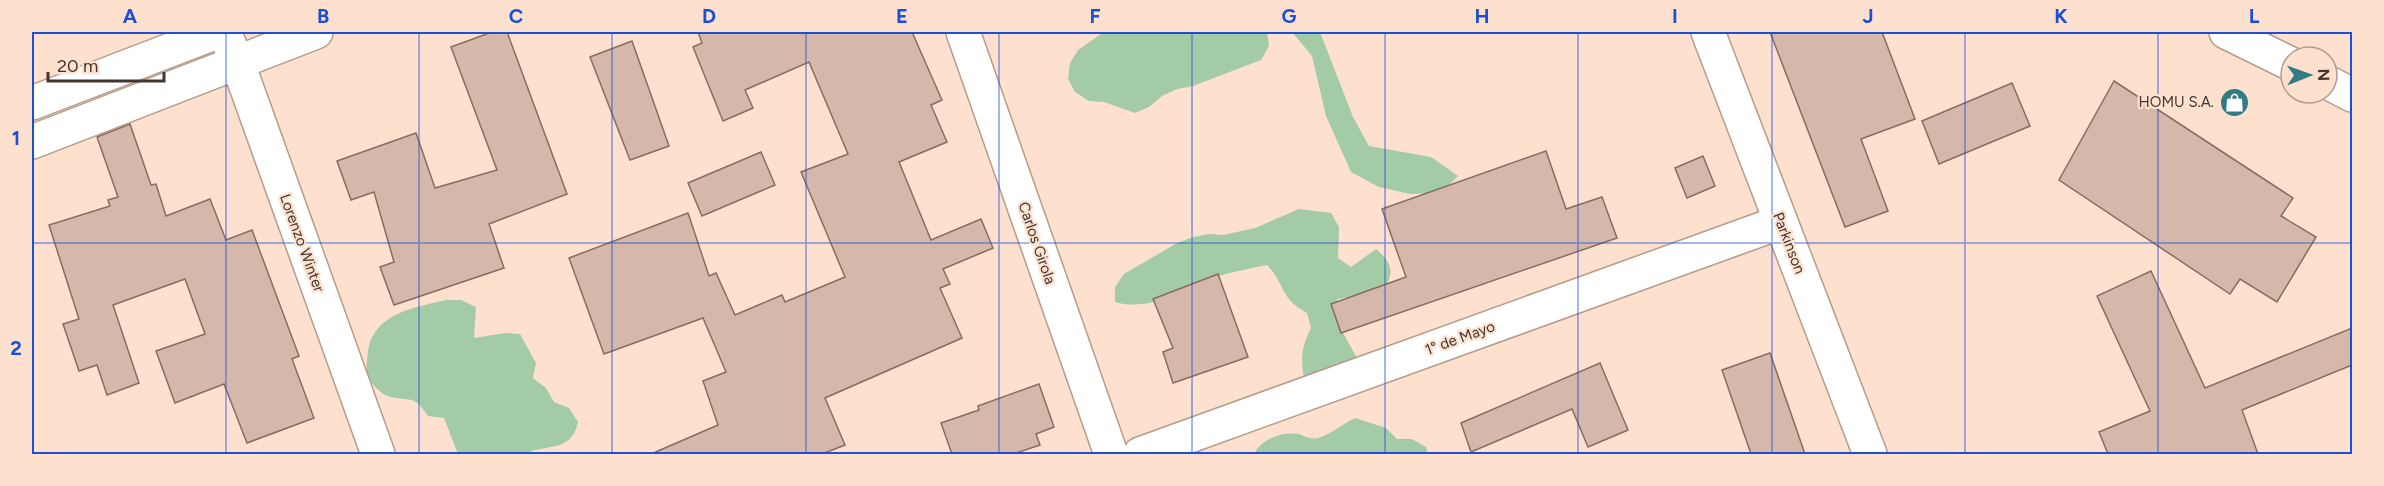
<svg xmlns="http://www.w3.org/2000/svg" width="2384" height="486" viewBox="0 0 2384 486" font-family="Figtree,sans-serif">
<rect width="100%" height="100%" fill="#fde1ce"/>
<!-- green -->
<g fill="#a2cba6">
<path d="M1104,32H1267L1269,46L1261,60L1193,86L1177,89L1162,96L1149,107L1135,113L1104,102L1089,101L1075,92L1068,79L1070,63L1078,50Z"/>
<path d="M1292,32H1320L1353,117L1369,146L1431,157L1458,176L1441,193L1410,194L1379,187L1351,172L1326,116L1312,56Z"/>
<path d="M1299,209L1331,213L1339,227L1338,258L1351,267L1376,249C1393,264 1394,271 1384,291L1337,299L1342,331L1358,360L1306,388C1301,362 1299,352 1311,328L1307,313C1279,298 1286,285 1267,265C1252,268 1237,271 1222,275C1187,286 1152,313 1115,302V287L1124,274L1177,243L1193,237L1209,234L1223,235L1255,228Z"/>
<path d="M446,300H461L476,307L474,338L505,333L520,334L536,363L533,378L546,388L554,402L569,408L578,422C572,449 554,445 531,451L529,454H458L444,418L428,416C413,394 413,402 391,397C380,395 373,384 366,376C367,365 367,352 370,342C382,311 418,307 446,300Z"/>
<path d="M1355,418L1386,428L1397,439H1412L1426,447L1428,454H1254C1261,439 1283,431 1299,434C1306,436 1310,440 1318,438C1332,434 1342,424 1355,418Z"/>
</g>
<!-- building -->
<g fill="#d6b8aa" stroke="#876d60" stroke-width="1.5">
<path d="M492,32H507L567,194L489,224L504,268L394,305L380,267L394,262L374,192L351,200L337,161L416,133L435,188L497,170L451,47Z"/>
<path d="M698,32H912L942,100L931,105L947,142L899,162L931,240L981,219L993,248L943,269L950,284L940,288L962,338L825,398L845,445L822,454H651L718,425L703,381L726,372L703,318L604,354L569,258L688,213L709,276L716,273L735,315L782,295L785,302L845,277L801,172L848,154L809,62L745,90L753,108L723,121L693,47L702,43Z"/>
<path d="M1770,32H1882L1915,119L1861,139L1888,211L1845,227Z"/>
<path d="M632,41L669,146L630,160L590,57Z"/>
<path d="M2114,81L2293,198L2281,216L2316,237L2277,302L2240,279L2230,294L2059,180Z"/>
<path d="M2012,83L2030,126L1939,164L1922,121Z"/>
<path d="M130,124L151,185L156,184L166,216L210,199L226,240L252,230L299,356L292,359L314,418L247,443L224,384L175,403L156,351L205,334L185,279L113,305L139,383L107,395L97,365L79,371L63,324L79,319L49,225L110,206L108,200L118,197L97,137Z"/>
<path d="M1546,151L1566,209L1602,197L1617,238L1341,333L1331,304L1406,277L1382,209Z"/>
<path d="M761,152L775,185L702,216L688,183Z"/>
<path d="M1703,156L1715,186L1687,198L1675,168Z"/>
<path d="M2151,271L2205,388L2352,328V365L2242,410L2258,454H2108L2099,432L2150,411L2097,296Z"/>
<path d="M1218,274L1248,357L1173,383L1163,352L1173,348L1153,299Z"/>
<path d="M1770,353L1805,454H1751L1722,370Z"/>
<path d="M1600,363L1628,430L1588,447L1572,409L1471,452L1461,423Z"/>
<path d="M1039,384L1054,427L1036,434L1040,445L1013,454H952L941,423L979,410L978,406Z"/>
</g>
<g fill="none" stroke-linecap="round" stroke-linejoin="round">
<defs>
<g id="minor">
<path d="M224,32L237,61L378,454"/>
<path d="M963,32L1111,454"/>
<path d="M1708,32L1870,454"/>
<path d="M1140,454L1781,222"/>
</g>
<g id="secondary">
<path d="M2226,32L2291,64"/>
<path d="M2327,82L2352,95"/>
<path d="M32,103L217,32"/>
<path d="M32,142L316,32"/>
</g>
</defs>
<!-- minor casing -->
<use href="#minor" stroke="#b59c8a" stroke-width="36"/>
<!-- secondary casing -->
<use href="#secondary" stroke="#b59c8a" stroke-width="36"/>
<!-- minor -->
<use href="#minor" stroke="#fff" stroke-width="33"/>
<!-- secondary -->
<use href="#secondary" stroke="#fff" stroke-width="33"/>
</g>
<!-- grid -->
<path fill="none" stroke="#1d4ed8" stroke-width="1.5" stroke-opacity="0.55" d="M226,32V454M419,32V454M612,32V454M806,32V454M999,32V454M1192,32V454M1385,32V454M1578,32V454M1772,32V454M1965,32V454M2158,32V454M32,243H2352"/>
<!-- icons -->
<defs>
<symbol id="shop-disc" viewBox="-11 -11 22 22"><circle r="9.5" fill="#337b83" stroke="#fde1ce"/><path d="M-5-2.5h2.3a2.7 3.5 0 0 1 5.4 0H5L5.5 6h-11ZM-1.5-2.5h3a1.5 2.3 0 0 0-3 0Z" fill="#fff"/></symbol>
</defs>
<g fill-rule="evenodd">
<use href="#shop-disc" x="2218" y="86" width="33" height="33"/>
</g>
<g text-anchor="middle" stroke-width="4.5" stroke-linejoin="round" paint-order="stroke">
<!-- poi labels -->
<g font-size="15" fill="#423730" stroke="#fde1ce" text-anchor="end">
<text x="2214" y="107">HOMU S.A.</text>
</g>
<!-- street labels -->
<g font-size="15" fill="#423730" stroke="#fde1ce">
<text transform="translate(302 243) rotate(70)" y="5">Lorenzo Winter</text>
<text transform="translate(1037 243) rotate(71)" y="5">Carlos Girola</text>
<text transform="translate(1789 243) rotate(69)" y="5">Parkinson</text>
<text transform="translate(1460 338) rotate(-20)" y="5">1° de Mayo</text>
</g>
</g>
<!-- border -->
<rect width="2384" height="486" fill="none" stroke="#fde1ce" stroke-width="66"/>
<!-- north arrow -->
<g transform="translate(2309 75) rotate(89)"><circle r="28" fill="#fde1ce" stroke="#b29d8f" stroke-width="1.5"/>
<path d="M0-4.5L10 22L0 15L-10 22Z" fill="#337b83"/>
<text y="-9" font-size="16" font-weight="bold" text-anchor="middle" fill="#423730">N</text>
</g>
<!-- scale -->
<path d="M48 72v9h116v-9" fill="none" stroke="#423730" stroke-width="3"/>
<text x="57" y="72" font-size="18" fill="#423730" stroke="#fde1ce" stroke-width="4.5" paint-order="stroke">20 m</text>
<rect x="33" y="33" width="2318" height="420" fill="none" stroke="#1d4ed8" stroke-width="2"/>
<g font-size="20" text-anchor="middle" font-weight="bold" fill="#1d4ed8">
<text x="130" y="23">A</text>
<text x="323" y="23">B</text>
<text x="516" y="23">C</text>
<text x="709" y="23">D</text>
<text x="902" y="23">E</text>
<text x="1095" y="23">F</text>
<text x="1289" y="23">G</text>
<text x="1482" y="23">H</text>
<text x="1675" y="23">I</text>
<text x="1868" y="23">J</text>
<text x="2061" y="23">K</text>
<text x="2254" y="23">L</text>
<text x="16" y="145">1</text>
<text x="16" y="355">2</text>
</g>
</svg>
